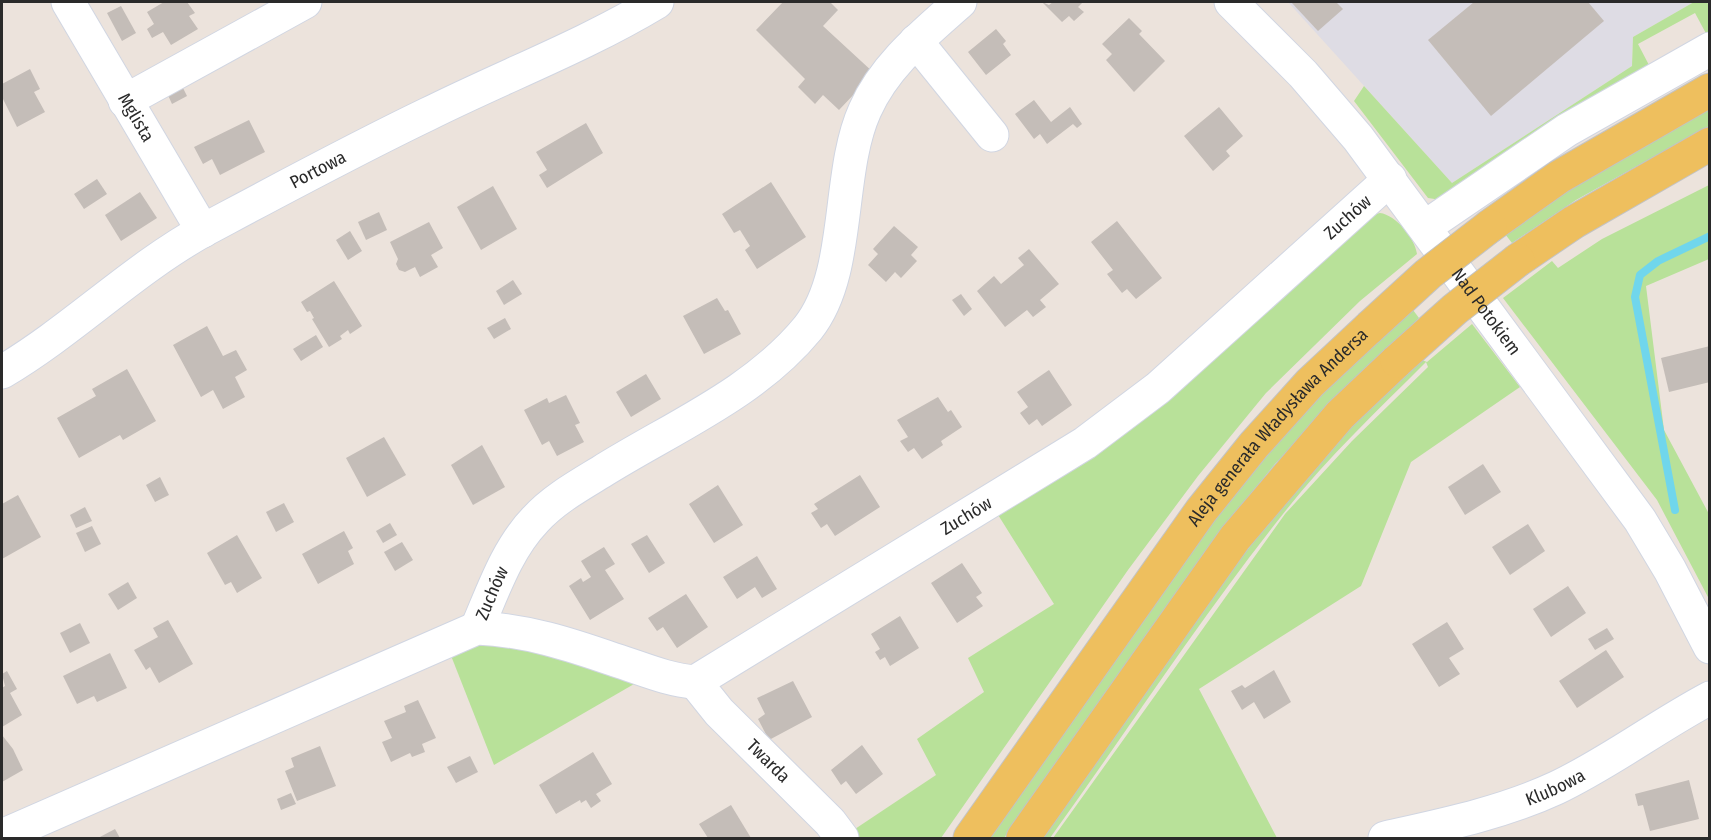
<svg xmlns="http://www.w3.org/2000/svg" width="1711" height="840" viewBox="0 0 1711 840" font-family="'Fira Sans Condensed',sans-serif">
<rect width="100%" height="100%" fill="#ece3dc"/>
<!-- industrial -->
<path fill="#dedce4" d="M1288,2H1694L1633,37L1632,66L1452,183Z"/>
<!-- green -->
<g fill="#b8e199">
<path d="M1694,2H1707L1709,6V39L1695,13L1638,44L1650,67L1448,201L1428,198L1354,101L1364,86L1452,183L1632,66L1633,37Z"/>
<path d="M1709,106V126L1576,200L1512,243L1505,234L1569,188Z"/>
<path d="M1709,185V259L1646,286L1664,430L1709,514V599L1657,500L1503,298L1552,261L1558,268L1602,239Z"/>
<path d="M1380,213C1396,215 1415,238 1417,254L1360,301L1266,393L1198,476L1128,570L941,838H851L849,833L936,775L917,739L984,692L968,658L1054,604L995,510L1372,215Z"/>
<path d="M1413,310L1419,318L1332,403L1275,464L1223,527L1004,838H988L1211,522L1264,456L1321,393Z"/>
<path d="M1472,324L1520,387L1411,462L1361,586L1199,689L1277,838H1053L1285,514L1352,441L1428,367L1426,362C1377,411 1326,459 1283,514C1200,618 1128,730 1050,838H1042L1212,596L1279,509L1344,434L1422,360L1427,362Z"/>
<path d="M480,637L641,680L494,765L448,648Z"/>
</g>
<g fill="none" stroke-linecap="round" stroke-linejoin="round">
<!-- stream -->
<path stroke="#70d6ec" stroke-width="8" d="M1675,510L1635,297L1640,275L1658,261L1710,236"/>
</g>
<!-- building -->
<g fill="#c4bdb8">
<path d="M164,2H187L195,13L189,16L198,29L171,45L163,32L152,38L147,29L154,24L147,12Z"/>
<path d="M783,2H830L838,10L823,26L874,73L839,110L823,95L815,104L798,87L805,79L756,30Z"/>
<path d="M1042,2L1049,5L1053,2H1083L1078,7L1084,12L1074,21L1069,16L1062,22Z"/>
<path d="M1291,2H1336L1343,9L1318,31Z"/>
<path d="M1474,2H1588L1604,21L1491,116L1428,40Z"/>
<path d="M121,6L136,33L122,41L107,13Z"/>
<path d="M1129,18L1142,31L1139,34L1165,61L1134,92L1106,60L1112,54L1102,44Z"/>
<path d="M996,29L1006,41L1003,44L1011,55L986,75L968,52Z"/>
<path d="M30,69L40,89L34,92L45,112L17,127L2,97V84Z"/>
<path d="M182,86L187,96L172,104L167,93Z"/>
<path d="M1034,100L1051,122L1070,107L1082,124L1077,128L1073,124L1047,144L1040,134L1034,139L1015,114Z"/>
<path d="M1219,107L1243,136L1226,151L1230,156L1213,171L1184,136Z"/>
<path d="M249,120L265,152L220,175L212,159L203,164L194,147Z"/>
<path d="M586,123L603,153L547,188L539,175L547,170L536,152Z"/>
<path d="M97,179L107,194L84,209L74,194Z"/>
<path d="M771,182L806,237L757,269L745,250L750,246L740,230L734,233L722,214Z"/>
<path d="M493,186L517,229L481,250L457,207Z"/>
<path d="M140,192L157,218L121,241L105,215Z"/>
<path d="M379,212L387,230L366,240L358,222Z"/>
<path d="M1117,221L1162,278L1136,299L1127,289L1122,293L1107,274L1113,270L1091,242Z"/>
<path d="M429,222L443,248L431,255L438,267L420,277L415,267L405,272L399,270L396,264L398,259L390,242Z"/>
<path d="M894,226L918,247L911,255L917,261L901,278L895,272L886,282L868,265L878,254L873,249Z"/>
<path d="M350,231L362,251L348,260L336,240Z"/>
<path d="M1029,249L1059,284L1040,300L1046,307L1033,317L1027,310L1005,327L977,291L994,276L1001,284L1024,265L1018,258Z"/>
<path d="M513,280L522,294L504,305L496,291Z"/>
<path d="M334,281L362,326L350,334L348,330L340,336L342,339L329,347L312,319L314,318L310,311L307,312L301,302Z"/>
<path d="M961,294L972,309L964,316L952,300Z"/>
<path d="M717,298L725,311L728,310L741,334L704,354L683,316Z"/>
<path d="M505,318L511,329L494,339L487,328Z"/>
<path d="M207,326L223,356L236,350L247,370L235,377L245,397L223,409L213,390L201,397L173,345Z"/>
<path d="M316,335L323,347L301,361L293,349Z"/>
<path d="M1710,346V382L1669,392L1661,358Z"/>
<path d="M127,369L156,421L123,440L120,435L79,458L57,418L96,396L92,389Z"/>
<path d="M1049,370L1072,405L1042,426L1037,419L1029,425L1020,413L1028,407L1017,392Z"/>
<path d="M646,374L661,399L631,417L616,392Z"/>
<path d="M566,395L580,423L575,425L584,442L557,456L549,441L542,445L524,410L547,398L549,403Z"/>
<path d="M938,397L948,412L951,410L962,427L941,441L943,445L922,459L914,448L908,452L900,441L908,437L897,420Z"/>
<path d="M384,437L406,475L367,497L346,458Z"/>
<path d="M482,445L505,487L473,505L451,465Z"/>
<path d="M1483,464L1501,492L1465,515L1448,487Z"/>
<path d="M860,475L880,507L835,536L827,524L821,528L811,513L818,509L814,504Z"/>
<path d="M160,477L169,495L155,502L146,485Z"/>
<path d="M718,485L743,525L714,543L689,504Z"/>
<path d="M18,495L41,537L2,559V504Z"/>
<path d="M284,503L294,522L276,532L266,512Z"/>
<path d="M85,507L92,521L76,528L70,515Z"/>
<path d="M390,523L397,535L383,543L376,531Z"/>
<path d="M1528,524L1545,551L1510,575L1492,547Z"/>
<path d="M92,526L101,544L85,552L76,533Z"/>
<path d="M344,531L353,548L348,551L354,564L318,584L302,554Z"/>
<path d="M237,535L262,578L237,593L231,582L225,585L207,553Z"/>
<path d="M647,535L665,563L649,573L631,544Z"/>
<path d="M402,542L413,560L395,571L384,552Z"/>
<path d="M604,547L615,564L605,570L624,599L590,620L569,586L581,578L583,582L591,577L581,561Z"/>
<path d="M757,556L777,589L762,598L755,587L737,599L723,577Z"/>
<path d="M962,563L982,593L976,597L983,606L957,623L931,583Z"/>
<path d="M128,582L137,598L118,610L108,594Z"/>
<path d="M1568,586L1586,613L1551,637L1533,609Z"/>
<path d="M686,594L708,627L677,648L663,627L657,631L648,618Z"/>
<path d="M900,616L919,648L890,666L885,657L880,660L875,652L880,649L871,634Z"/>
<path d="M168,620L193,664L159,683L150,667L146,670L134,650L158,637L153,628Z"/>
<path d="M1447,622L1464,649L1449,658L1460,674L1439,687L1412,644Z"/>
<path d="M80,623L90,643L70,653L60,633Z"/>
<path d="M1607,628L1614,639L1595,650L1588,639Z"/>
<path d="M1606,650L1624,677L1577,708L1559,681Z"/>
<path d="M110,653L127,688L97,702L94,696L77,704L63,676Z"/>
<path d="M1274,670L1291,702L1264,719L1254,702L1242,710L1231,691L1242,685L1245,688Z"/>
<path d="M7,671L17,689L10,693L22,715L2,727V688L5,686L2,674Z"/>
<path d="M793,681L812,717L769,740L758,719L765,714L757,698Z"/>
<path d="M418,700L436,738L422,744L425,752L412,757L410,753L391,762L382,742L392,738L384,721L406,712L404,706Z"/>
<path d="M2,735L13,749L23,770L2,782Z"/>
<path d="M862,745L883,774L856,794L846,781L841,785L831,770Z"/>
<path d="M320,746L336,786L297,801L285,771L294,767L291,758Z"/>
<path d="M593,752L612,784L596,794L601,801L591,808L586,800L581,803L580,800L556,814L539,785Z"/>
<path d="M470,756L478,772L456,783L447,767Z"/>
<path d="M1689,780L1699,819L1650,831L1643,805L1638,806L1635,794Z"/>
<path d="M291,793L296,804L281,810L277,799Z"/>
<path d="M731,805L751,838H708L699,824Z"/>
<path d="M115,829L120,838H98Z"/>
</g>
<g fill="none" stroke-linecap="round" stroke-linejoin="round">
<defs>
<g id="minor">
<path id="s1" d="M68,2L203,231"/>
<path id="s2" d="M1231,2L1303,74L1358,138L1640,520L1670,570L1710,647"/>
<path d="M916,41L992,135"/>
<path d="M125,101L305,2"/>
<path d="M1425,227L1567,130L1710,49"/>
<path id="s3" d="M2,372C73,330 133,269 206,229C279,190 353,150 428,114C504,76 584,46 657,2"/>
<path id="s4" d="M477,628C493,591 507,549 535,520C553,500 578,486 601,472C671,428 754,394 808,328C852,273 836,174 865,110C885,65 924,34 960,2"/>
<path id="s5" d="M695,682L719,712L830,822L842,838"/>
<path id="s6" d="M2,836L477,628C526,630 569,644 615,660C641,668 667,680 695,682L1085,443L1158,388L1390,179"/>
<path id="s7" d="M1385,838C1443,825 1502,813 1556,788C1609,763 1657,726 1710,698"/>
</g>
<g id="major">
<path d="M1490,226L1559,177L1710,90"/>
<path d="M1518,260L1574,222L1710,144"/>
<path id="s8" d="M970,838L1201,511L1254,445L1310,383L1370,327"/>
<path d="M1023,838L1235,538L1340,415L1397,361"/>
</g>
</defs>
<!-- minor casing -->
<use href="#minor" stroke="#d1d6e2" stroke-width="35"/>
<!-- major casing -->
<use href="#major" stroke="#c3c3c3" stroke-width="35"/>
<!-- minor -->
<use href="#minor" stroke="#fff" stroke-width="33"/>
<!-- major -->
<use href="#major" stroke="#eebf5e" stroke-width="33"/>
<defs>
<g id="major-bridge">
<path d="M1370,327L1428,274L1490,226"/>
<path d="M1397,361L1455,309L1518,260"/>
</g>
</defs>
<!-- major-bridge casing -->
<use href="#major-bridge" stroke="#c3c3c3" stroke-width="35" stroke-linecap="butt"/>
<!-- major-bridge -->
<use href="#major-bridge" stroke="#eebf5e" stroke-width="33"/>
</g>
<g text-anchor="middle" stroke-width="6" stroke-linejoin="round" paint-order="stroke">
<!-- street labels -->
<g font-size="18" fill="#2a2a2a" stroke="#fff">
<text dy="6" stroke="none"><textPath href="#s1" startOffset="134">Mglista</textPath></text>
<text dy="6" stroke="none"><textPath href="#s3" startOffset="376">Portowa</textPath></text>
<text dy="6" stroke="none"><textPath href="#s6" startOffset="1548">Zuchów</textPath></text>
<text dy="6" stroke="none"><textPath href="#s2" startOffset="402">Nad Potokiem</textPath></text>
<text dy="6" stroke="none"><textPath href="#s8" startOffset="514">Aleja generała Władysława Andersa</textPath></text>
<text dy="6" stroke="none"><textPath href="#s6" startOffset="1062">Zuchów</textPath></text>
<text dy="6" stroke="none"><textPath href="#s4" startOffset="38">Zuchów</textPath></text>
<text dy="6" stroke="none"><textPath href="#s5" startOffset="108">Twarda</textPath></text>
<text dy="6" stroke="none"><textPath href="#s7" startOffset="178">Klubowa</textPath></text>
</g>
</g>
<!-- border -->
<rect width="1711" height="840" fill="none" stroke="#2a2a2a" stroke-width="6"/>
</svg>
